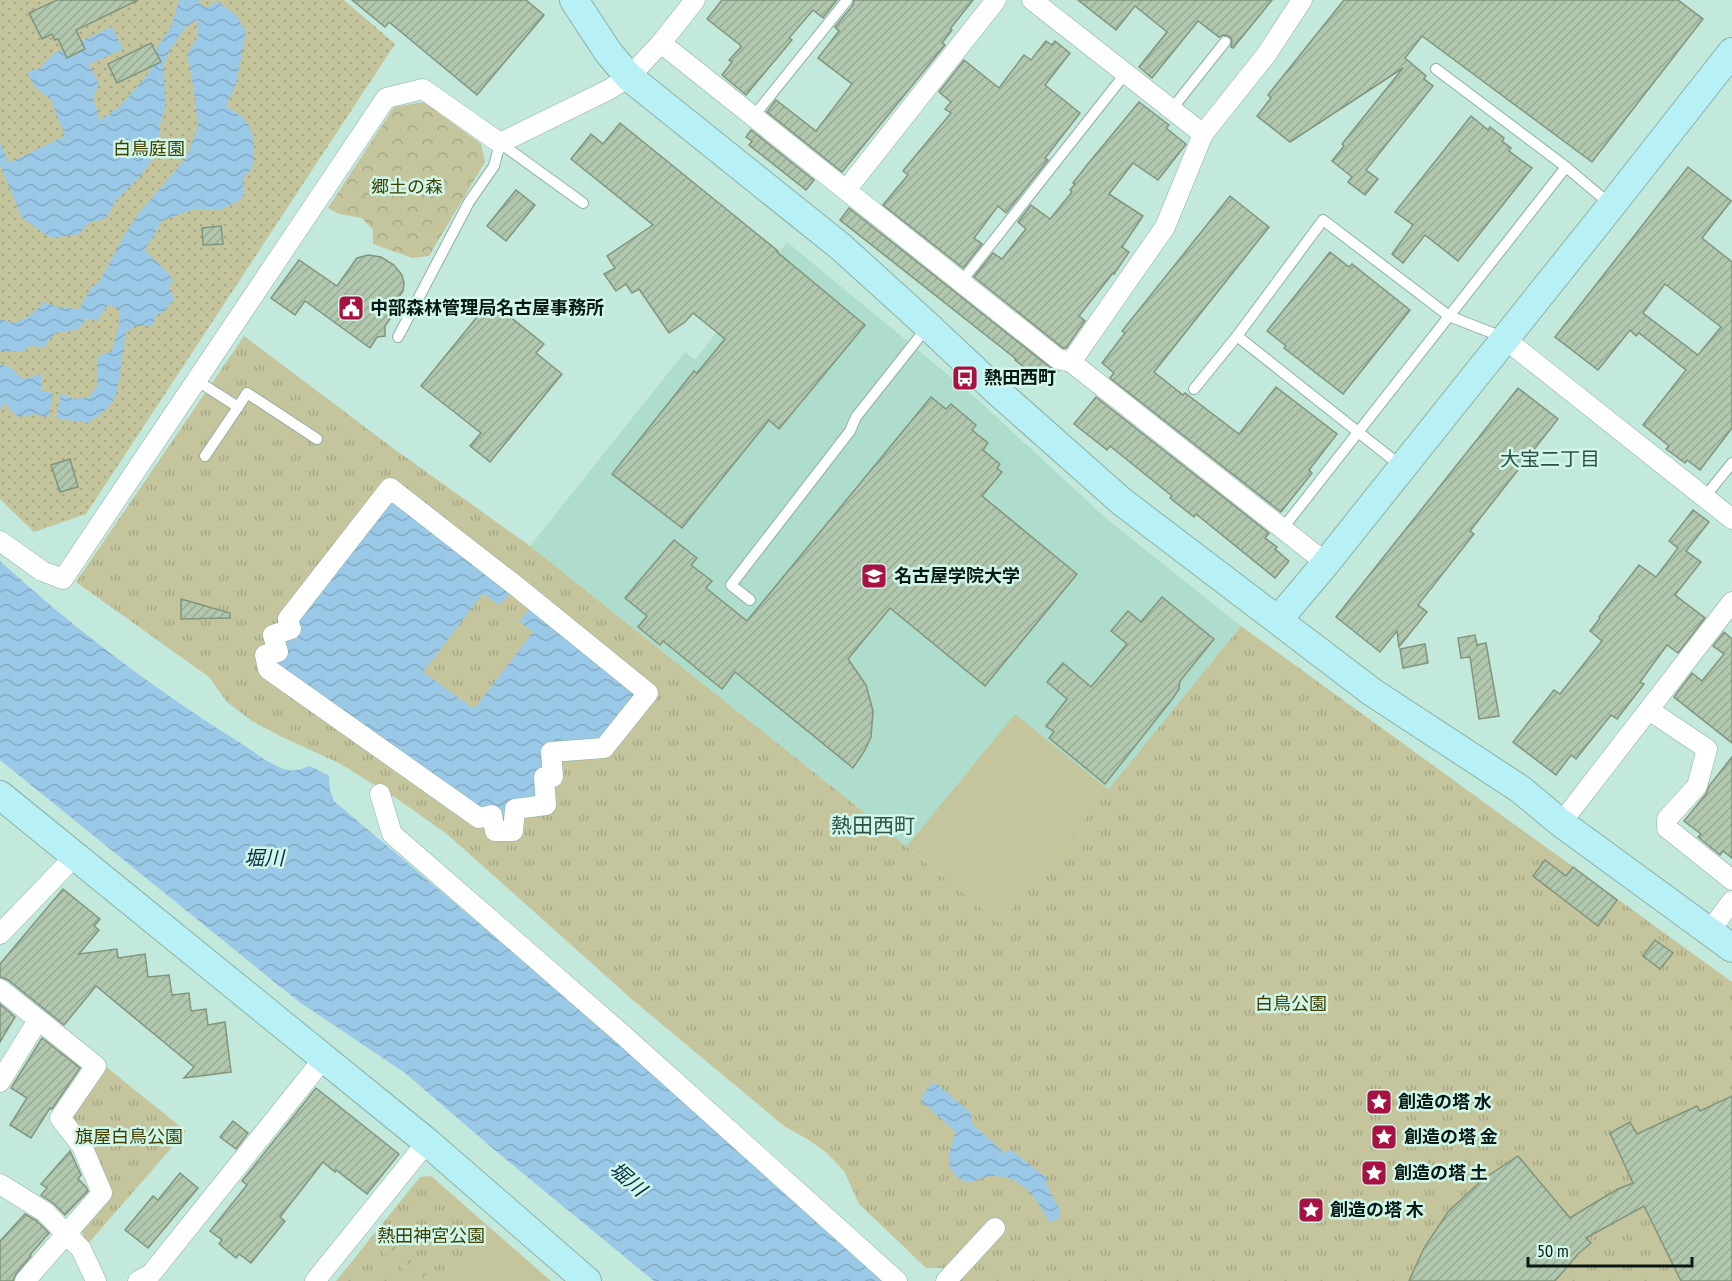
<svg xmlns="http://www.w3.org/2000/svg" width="1732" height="1281" viewBox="0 0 1732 1281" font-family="'PT Sans Narrow','Noto Sans JP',sans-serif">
<defs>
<pattern id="grass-tufts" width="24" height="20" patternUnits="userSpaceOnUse" patternTransform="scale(1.5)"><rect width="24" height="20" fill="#c4c59d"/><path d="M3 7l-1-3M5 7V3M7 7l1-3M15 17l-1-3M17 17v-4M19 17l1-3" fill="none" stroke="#a7a886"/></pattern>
<pattern id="forest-crowns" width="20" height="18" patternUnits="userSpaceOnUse" patternTransform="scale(1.5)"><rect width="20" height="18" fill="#c4c59d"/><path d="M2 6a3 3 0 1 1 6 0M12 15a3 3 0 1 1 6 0" fill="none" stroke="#a7a886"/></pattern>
<pattern id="garden-dots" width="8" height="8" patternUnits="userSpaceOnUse" patternTransform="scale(1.5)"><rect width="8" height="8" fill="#c4c59d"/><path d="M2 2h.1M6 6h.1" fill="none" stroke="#a7a886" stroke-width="1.8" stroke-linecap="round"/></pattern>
<pattern id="water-waves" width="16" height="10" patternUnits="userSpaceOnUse" patternTransform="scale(1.5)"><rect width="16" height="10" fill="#9ac8e7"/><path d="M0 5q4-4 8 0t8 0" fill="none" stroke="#83abc5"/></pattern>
<pattern id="building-hatch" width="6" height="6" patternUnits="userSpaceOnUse" patternTransform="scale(1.5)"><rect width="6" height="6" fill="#b2c8ae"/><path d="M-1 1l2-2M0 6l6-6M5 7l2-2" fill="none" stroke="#98ab95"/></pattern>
</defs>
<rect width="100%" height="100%" fill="#c3e9dd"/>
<!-- built -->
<path fill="#afddcd" d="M787,242L975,397L1108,520L1241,626L1000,924L890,833L530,546L685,352L695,360Z"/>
<!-- grass -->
<g fill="url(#grass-tufts)">
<path d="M244,336L390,446L530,546L890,833L1000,923L1241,626L1732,982V1281H960L947,1268H926L859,1204L844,1171L827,1153L809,1140L784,1126L635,1002L448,835L399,800L339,763L280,736L252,721L227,702L209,677L76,582Z"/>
<path d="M105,1066L186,1131L87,1245L81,1229L110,1195L71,1122V1115Z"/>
<path d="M431,1176L551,1281H336L420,1177Z"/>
</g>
<!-- forest -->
<g fill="url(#forest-crowns)">
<path d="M424,102L481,144L485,162L429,256L412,258L373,244V230L362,218L339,214L328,208L394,107Z"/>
<path d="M377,1231L435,1281H412L403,1269L369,1241Z"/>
</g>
<!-- garden -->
<path fill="url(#garden-dots)" d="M0,0H344L395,44L86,514L34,532L0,499Z"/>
<!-- pitch -->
<g fill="#c4c59d">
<path d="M1015,714L1109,790L1000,924L907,846Z"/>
<path d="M488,1230L547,1281H447L445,1280Z"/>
</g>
<!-- water -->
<g fill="url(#water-waves)">
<path d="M179,0H199L198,2L207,8L217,1L236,15L246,32L236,84L226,106C232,111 242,115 246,121C256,134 254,154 252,169C241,178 242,181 244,194L239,201L222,209H194L162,221L145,250C154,261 166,267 173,281L169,287L174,299L165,311L156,315L153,326H135L126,332C122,348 120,390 113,401C107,410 96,417 88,423L56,418L61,393L74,399L89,397L97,386V357L112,351L120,320L118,308L108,305L97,321L87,318L78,330C60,332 54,329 45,347L29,346L23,352L0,351V319L15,323L28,317L44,302L58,307L79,309L91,288L99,282L125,234L138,214L186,158L198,127L194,91L187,54L198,37V19L186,27L171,48L164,64L165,107L160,125V141L153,158L139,178L117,199L106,218L89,223L79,234L51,238L22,218L0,165V143L9,163L65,136L51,100L34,86L27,72L40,68L53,54L112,27L123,49L89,64L99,84L93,97L100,121L120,106L150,72L154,52L171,27Z"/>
<path d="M0,364L11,368L23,379L42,374L41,391L53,393L48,417L35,414L19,417L3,403L0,410Z"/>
<path d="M393,495L513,590L499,605L483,593L423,672L474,709L533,632L519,621L532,606L642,693L602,743L547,748L542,803L510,827L479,814L287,676L284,667L273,666L271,658L279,639Z"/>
<path d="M0,561C73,628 153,688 237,741C251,749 272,767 288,770C296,772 303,768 310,766L329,776L330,790L334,801L686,1099L888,1281H654L497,1152L405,1073L298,1001L0,760Z"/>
<path d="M931,1084H937L972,1114L971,1122L1004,1153L1011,1150L1047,1178L1046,1184L1060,1210V1219L1049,1222C1040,1206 1031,1188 1013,1180C1004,1175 991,1175 981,1178C978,1179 975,1181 972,1182C967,1183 963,1181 959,1178C942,1167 950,1147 956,1132L922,1102L921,1097Z"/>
</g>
<!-- building -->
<g fill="url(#building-hatch)" stroke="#80957c" stroke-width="1.5" fill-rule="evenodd">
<path d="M57,0H138L76,30L85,49L67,58L58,39L55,40L52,34L42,39L29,13Z"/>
<path d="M352,0H526L544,15L477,95L389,22L385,27Z"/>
<path d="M722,0H837L823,18L813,10L789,38L792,40L746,95L722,75L732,62L729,60L741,47L740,45L707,19Z"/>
<path d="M854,0H973L950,29L952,30L942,43L945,45L842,172L767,112L776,100L816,131L852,84L818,58L839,31L835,27L853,5Z"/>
<path d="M1078,0H1272L1233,48L1231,47L1232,40L1229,36L1223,35L1219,37L1198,21L1152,78L1139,67L1167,32L1135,6L1116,30Z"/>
<path d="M1344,0H1678L1703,19L1592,162L1422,36L1405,58L1426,76L1424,79L1433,86L1366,170L1378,179L1365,195L1348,182L1352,177L1332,161L1344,146L1342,144L1403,68L1290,142L1257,116L1271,98L1268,95Z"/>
<path d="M1046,41L1052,45L1055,41L1070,53L1045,85L1080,113L1045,158L1048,160L1006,213L998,206L974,238L982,244L963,268L883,205L908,175L903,171L951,113L945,109L951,102L939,92L964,60L999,88L1024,55L1031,60Z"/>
<path d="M151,43L161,62L117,83L108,64Z"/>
<path d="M1139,102L1169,125L1166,128L1186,144L1158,180L1133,163L1109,194L1143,216L1122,247L1129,252L1114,274L1113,273L1079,316L1085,321L1066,348H1063L974,277L993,253L1002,259L1026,229L1018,222L1031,205L1050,219L1072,192L1070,190L1075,184L1073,183L1087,165Z"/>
<path d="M1471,116L1488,130L1490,127L1504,138L1502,141L1511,148L1509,151L1532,168L1458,261L1425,235L1403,263L1392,254L1413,225L1395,212Z"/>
<path d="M620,123L778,251L777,252L865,325L779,429L769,420L682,528L612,474L694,371L697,373L725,339L693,313L685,322L669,333L639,289L632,293L626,284L616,291L604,274L615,268L607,256L653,225L571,159L591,134L603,144Z"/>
<path d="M751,130L814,180L806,190L749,145L752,141L746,137Z"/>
<path d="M1688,167L1731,201L1702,238L1732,262V428L1700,470L1687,460L1685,463L1666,449L1669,446L1643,425L1686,370L1639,333L1636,336L1630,330L1598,370L1555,337ZM1665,284L1721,327L1698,355L1643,313Z"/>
<path d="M516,190L535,205L506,241L487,226Z"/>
<path d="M1230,196L1269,227L1154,372L1183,395L1185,393L1239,434L1276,387L1337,434L1309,470L1312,473L1281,512L1110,378L1114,373L1102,363L1125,333L1122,331Z"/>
<path d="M849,208L1051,368L1058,371L1047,385L1015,360L1016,359L840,220Z"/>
<path d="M221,226L223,244L203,245L202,228Z"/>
<path d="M1330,252L1349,267L1352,264L1410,310L1343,394L1284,348L1286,346L1267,331Z"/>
<path d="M368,255L381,257L394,265L402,275L404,283L403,291L390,310L394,313L385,326V336L377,337L370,348L305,301L295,315L271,298L299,260L337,286L357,258Z"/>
<path d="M490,301L544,344L536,353L562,374L490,462L470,446L481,433L421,386Z"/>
<path d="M1518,388L1558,419L1470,531L1474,534L1418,605L1427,612L1399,647L1397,631L1380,652L1336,617Z"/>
<path d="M931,397L946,409L951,404L976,425L972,430L988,443L983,450L1000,464L997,468L1002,472L982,496L1077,574L985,686L890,608L848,659L866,685L873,711L871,737L865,750L853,768L735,672L722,689L663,641L660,645L638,627L647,616L625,598L674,540L697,558L691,565L712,581L706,588L747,621Z"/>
<path d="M1096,397L1269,533L1265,538L1277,547L1275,549L1289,561L1275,578L1196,514L1194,517L1170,498L1172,496L1110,446L1107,450L1074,424Z"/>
<path d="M70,459L78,487L60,492L51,465Z"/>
<path d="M1693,510L1709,522L1686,551L1701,562L1675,595L1705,618L1678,653L1667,645L1640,682L1644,684L1617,719L1611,715L1576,759L1571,755L1556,775L1513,742L1554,690L1560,694L1602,641L1590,631L1600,618L1599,617L1639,565L1656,577L1678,548L1669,541Z"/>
<path d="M1162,597L1214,639L1180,681L1179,689L1173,698L1105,784L1049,738L1054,732L1046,726L1067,699L1047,682L1063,663L1091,687L1127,644L1111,631L1128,611L1141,622Z"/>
<path d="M181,599L230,613V618L181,619Z"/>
<path d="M1724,632L1732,639V743L1674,697L1692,673L1702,681L1724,654L1713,646Z"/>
<path d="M1475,635L1477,645L1486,643L1499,716L1479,719L1470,657L1461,658L1458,638Z"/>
<path d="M1425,644L1428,663L1403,668L1400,649Z"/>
<path d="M1732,757V858L1723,851L1720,855L1698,837L1701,834L1684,821L1706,794L1709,786Z"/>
<path d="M1545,860L1566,876L1573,867L1617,900L1598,926L1533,876Z"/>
<path d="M63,889L100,919L94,926L99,930L79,954L117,949L118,958L145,954L148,977L169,975L172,995L189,993L191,1011L206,1009L208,1025L225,1022L231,1072L184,1078L194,1067L96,986L64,1025L8,980L0,977V964Z"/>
<path d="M1655,940L1673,953L1660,969L1643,956Z"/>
<path d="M0,1004L15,1017L0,1042Z"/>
<path d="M42,1038L80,1068L52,1109L50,1108L31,1138L10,1125L27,1098L11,1088Z"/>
<path d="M316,1088L399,1154L367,1194L336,1170L335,1172L323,1162L280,1217L285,1221L251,1263L239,1254L236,1258L219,1244L222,1240L210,1231L247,1185L242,1181Z"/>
<path d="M1732,1096V1281H1681L1644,1206L1586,1238L1591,1243L1578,1254L1555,1281H1409L1424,1248L1448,1212L1482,1180L1518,1156L1570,1218L1591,1205L1618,1189L1633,1183L1610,1133L1630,1122L1637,1134L1697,1106L1700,1111Z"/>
<path d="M233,1121L248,1133L236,1149L220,1137Z"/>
<path d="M70,1151L81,1175L78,1179L86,1187L88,1191L65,1215L53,1203L41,1195L47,1188L41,1184Z"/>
<path d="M180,1173L198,1188L148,1248L125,1230L153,1196L158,1200Z"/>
<path d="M25,1214L37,1221L49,1233L30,1255L31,1256L16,1274L13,1281H0V1241Z"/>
</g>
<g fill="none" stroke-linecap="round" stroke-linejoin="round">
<defs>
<g id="lane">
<path d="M1436,69L1566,167L1611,205"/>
<path d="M1171,110L1225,42"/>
<path d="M753,117L847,0"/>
<path d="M961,282L1125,74"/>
<path d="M1237,336L1401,466"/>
<path d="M398,337L469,202L494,166L500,143L583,203"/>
<path d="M196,380L238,407L205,456"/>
<path d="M1194,389L1237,336L1323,220L1449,316L1505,338"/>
<path d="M238,407L247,393L317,439"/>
<path d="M1704,498L1732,463"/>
<path d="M1283,528L1566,167"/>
<path d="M750,600L731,585L850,431L856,417L928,326"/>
</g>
<g id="street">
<path d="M1032,0L1203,134"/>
<path d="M661,43L1058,359L1071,362L1326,563"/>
<path d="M846,190L996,0"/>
<path d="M1505,339L1732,519"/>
<path d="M1071,362L1165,227L1203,134L1266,55L1302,0"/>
<path d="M390,488L516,586L648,693L604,748L551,752L553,777H544L546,805L515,809L513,831H495L492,815L479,818L268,669L265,655L278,652L273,635L291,629L288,619Z"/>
<path d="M0,541L42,571L63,579L386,98L423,89L500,143L608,90L629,77L661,43L695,0"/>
<path d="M1649,710L1707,749L1697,786L1667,819V828L1732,880"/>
<path d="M380,794L392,834L622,1034L897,1281"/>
<path d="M1561,823L1732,602"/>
<path d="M1709,932L1732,901"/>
<path d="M0,934L75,856"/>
<path d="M0,989L96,1066L60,1118L82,1146L102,1193L25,1281"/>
<path d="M0,1082L38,1020"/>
<path d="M0,1184L45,1212L81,1249L96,1281"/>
<path d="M138,1281L151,1274L324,1058"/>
<path d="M315,1281L427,1142"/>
<path d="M946,1281L995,1228"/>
</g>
<g id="secondary">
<path d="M574,0L608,52L629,77L841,247L928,326L997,391L1121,501L1372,692L1520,789L1561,823L1732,948"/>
<path d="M1278,620L1326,563L1611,206L1732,52"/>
<path d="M0,795L427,1142L587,1281"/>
</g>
</defs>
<!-- lane casing -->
<use href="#lane" stroke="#8bb0a4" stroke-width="12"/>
<!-- street casing -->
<use href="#street" stroke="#8bb0a4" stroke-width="21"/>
<!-- secondary casing -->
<use href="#secondary" stroke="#8bb0a4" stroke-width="30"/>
<!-- lane -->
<use href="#lane" stroke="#fff" stroke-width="10"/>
<!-- street -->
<use href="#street" stroke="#fff" stroke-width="20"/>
<!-- secondary -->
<use href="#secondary" stroke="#b7f0f5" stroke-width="28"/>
</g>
<!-- icons -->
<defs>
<symbol id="civic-square" viewBox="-11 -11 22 22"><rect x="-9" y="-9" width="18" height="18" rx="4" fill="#a81242" stroke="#d0f7ea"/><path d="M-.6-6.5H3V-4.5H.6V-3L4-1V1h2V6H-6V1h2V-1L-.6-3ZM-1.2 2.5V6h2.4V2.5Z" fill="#fff"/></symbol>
<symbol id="bus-square" viewBox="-11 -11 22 22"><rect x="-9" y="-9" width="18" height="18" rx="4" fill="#a81242" stroke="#d0f7ea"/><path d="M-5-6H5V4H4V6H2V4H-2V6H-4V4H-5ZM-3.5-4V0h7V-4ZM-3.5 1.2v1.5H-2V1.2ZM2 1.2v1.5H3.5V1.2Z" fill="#fff"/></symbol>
<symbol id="university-square" viewBox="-11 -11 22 22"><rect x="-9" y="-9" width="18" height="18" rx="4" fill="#a81242" stroke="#d0f7ea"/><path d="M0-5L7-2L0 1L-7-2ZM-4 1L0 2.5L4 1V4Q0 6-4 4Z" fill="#fff"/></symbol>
<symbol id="sight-square" viewBox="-11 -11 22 22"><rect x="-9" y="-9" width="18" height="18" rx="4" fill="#a81242" stroke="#d0f7ea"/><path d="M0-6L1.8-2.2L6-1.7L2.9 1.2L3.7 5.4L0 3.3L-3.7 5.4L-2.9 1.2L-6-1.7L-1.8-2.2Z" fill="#fff"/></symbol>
</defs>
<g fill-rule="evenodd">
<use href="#civic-square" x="336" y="293" width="30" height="30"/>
<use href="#bus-square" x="950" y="363" width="30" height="30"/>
<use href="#university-square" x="859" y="561" width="30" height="30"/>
<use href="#sight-square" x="1364" y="1087" width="30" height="30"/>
<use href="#sight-square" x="1369" y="1122" width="30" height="30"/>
<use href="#sight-square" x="1359" y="1158" width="30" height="30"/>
<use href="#sight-square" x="1296" y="1195" width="30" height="30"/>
</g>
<g text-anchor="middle" stroke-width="5" stroke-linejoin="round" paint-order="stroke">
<!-- park labels -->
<g font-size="18" fill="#403f01" stroke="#d0f7ea">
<text x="149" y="155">白鳥庭園</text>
<text x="407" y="193">郷土の森</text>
<text x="1291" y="1010">白鳥公園</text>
<text x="129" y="1143">旗屋白鳥公園</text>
<text x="431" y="1242">熱田神宮公園</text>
</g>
<!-- poi labels -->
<g font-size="18" font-weight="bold" fill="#0a1814" stroke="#d0f7ea" text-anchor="start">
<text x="370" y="314">中部森林管理局名古屋事務所</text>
<text x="984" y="384">熱田西町</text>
<text x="894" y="582">名古屋学院大学</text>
<text x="1398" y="1108">創造の塔 水</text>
<text x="1404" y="1143">創造の塔 金</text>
<text x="1394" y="1179">創造の塔 土</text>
<text x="1330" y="1216">創造の塔 木</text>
</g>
<!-- neighbourhood labels -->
<g font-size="20" fill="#305147" stroke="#d0f7ea">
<text x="1550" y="466">大宝二丁目</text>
</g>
<!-- water labels -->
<g font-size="20" font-style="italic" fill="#072f44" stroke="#d0f7ea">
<text x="264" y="865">堀川</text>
<text transform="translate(628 1179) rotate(41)" y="7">堀川</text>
</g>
<!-- quarter labels -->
<g font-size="21" fill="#305147" stroke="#d0f7ea">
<text x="873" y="833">熱田西町</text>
</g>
</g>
<!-- scale -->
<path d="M1528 1257v9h164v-9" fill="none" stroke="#0a1814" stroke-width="3"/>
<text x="1537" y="1257" font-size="18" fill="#0a1814" stroke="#d0f7ea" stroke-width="4.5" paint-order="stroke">50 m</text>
</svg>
